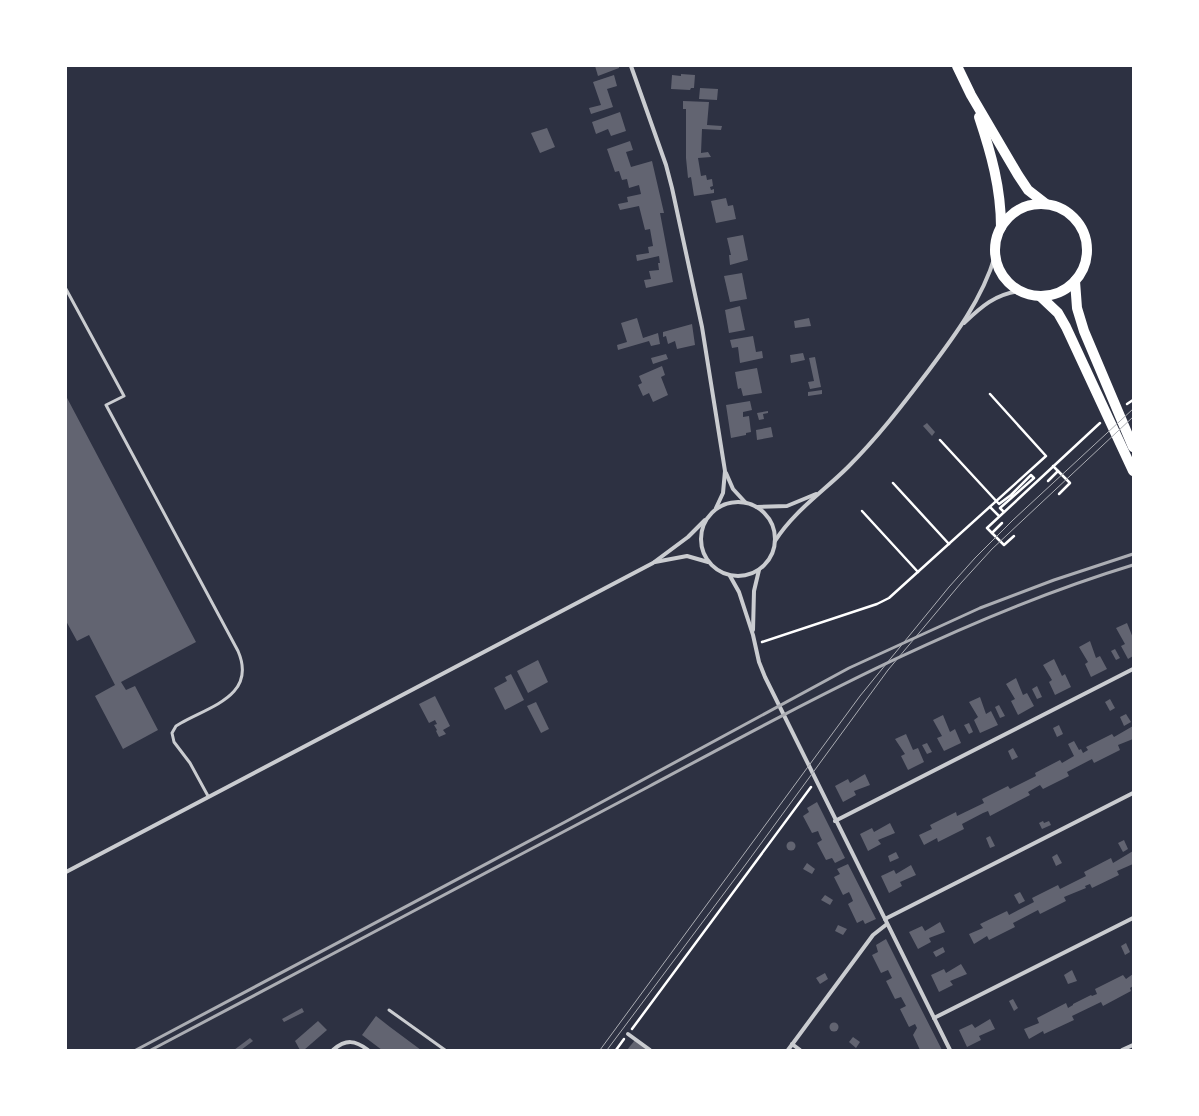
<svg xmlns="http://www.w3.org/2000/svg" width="1199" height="1116" viewBox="0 0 1199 1116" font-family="'Roboto Condensed',sans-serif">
<rect width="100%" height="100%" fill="#2d3142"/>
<!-- building -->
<g fill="#626471">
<path d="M595,66H619V68L598,76Z"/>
<path d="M681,74L695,75L694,88H691L690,90L671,89L672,75L681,76Z"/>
<path d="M614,75L617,86L607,89L613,107L591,114L589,108L601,105L593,82Z"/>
<path d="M700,88L718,89L717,100L699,99Z"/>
<path d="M683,101L709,102L707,125L722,126L721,130L702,129L701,153L708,152L711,157L698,158L701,176L706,175L707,180L712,179L713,186L710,187L711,190L714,189V193L694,196L691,177L688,178L686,158V109H683Z"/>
<path d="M620,112L626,131L611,136L608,129L596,134L592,122Z"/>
<path d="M547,128L555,147L540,153L531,133Z"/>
<path d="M630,141L633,150L626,152L631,167L652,161L664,213H660L673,282L646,288L644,280L651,279L649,271L659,270L658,263H660L659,256L637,261L636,255L649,253L648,247L653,246L650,229L645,230L639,206L620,210L618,204L628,202L627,197L641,194L639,185L629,188L627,179L622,180L619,171L615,172L607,149Z"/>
<path d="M726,198L728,206L733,205L736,219L716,223L711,201Z"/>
<path d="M743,235L748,260L730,265L729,255H731L727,238Z"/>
<path d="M742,273L747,299L730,302L724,276Z"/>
<path d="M740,306L745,330L729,333L725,310Z"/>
<path d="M637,318L643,338L658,333L660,344L651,346L649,341L618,350L617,345L627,342L621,323Z"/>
<path d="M809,318L811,326L795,328L794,321Z"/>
<path d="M692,324L695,345L677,349L675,341L668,344L666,336L663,337V332Z"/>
<path d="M753,336L756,352L762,351L763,358L740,363L738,347L732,348L730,340Z"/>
<path d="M803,353L805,360L791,363L790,355Z"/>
<path d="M666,354L668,359L653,364L651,358Z"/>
<path d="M815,357L821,387L810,389L808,382L814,381L809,358Z"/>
<path d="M662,366L665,375L661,377L668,395L653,402L649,393L643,396L638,385L642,383L639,376Z"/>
<path d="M757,368L762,393L743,396L741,388L738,389L735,372Z"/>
<path d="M822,390V394L808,396V392Z"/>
<path d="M66,396L196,642L121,682L126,690L135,686L158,730L123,749L95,696L115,685L89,635L77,641L66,621Z"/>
<path d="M750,401L752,410L743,412V417L749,416L751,432L746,433V435L731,438L726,405Z"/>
<path d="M768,411V413L763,414L764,419L759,420L757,413Z"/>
<path d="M927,423L935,432L932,436L923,426Z"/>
<path d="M771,427L773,437L757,440L756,430Z"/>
<path d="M1127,623L1133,638V656L1128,659L1121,646L1125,644L1116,628Z"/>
<path d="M1090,641L1096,658L1100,656L1107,669L1091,677L1085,664L1088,662L1079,647Z"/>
<path d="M1115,649L1120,658L1116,660L1111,651Z"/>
<path d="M1054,659L1062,676L1065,674L1071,687L1055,695L1049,682L1052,680L1043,665Z"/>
<path d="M538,660L548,682L528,693L517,671Z"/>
<path d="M511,674L524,700L505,710L494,688L507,681L505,677Z"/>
<path d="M1016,678L1023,695L1027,693L1034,706L1018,715L1011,701L1015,699L1006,684Z"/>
<path d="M1037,686L1042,697L1037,699L1032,689Z"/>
<path d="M435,696L450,726L443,730L446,734L439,737L436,731L437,730L434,725L437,724L435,720L429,723L419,704Z"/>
<path d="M980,697L986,714L991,711L998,725L980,733L974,720L978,717L969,702Z"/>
<path d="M1110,699L1115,708L1110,711L1105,702Z"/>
<path d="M536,702L549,729L541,733L527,706Z"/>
<path d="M999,705L1005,716L1000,718L995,707Z"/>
<path d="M1126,714L1131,722L1124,726L1120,717Z"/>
<path d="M943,715L950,732L955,729L961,743L944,751L937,738L942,736L933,720Z"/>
<path d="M969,723L973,732L969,734L964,725Z"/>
<path d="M1059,725L1063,734L1057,737L1053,728Z"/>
<path d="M1133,726V739L1118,745L1120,750L1094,763L1092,759L1067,772L1069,776L1043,789L1040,785L1028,792L1030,795L990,816L988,811L983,813L962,824L964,829L938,842L937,838L924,845L919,835L932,829L930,825L956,812L957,816L984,803L982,799L1008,786L1010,789L1036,776L1035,773L1060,760L1062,763L1074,756L1068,744L1074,741L1079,750L1081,749L1083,753L1088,750L1086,747L1112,734L1114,737Z"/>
<path d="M906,734L913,750L918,748L924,762L908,770L901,756L905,754L895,739Z"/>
<path d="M927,743L932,752L927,754L922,745Z"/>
<path d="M1013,748L1018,757L1012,760L1008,751Z"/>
<path d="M865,774L870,785L854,791L856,795L843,802L835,786L848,779L850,783Z"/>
<path d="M817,802L845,858L835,863L832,858L826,860L817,843L822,840L820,836L818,831L812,833L803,816L809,812L807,808Z"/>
<path d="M1043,821L1044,823L1049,821L1051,825L1042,829L1039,823Z"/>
<path d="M890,823L895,833L878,840L881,844L868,851L860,834L872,828L874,832Z"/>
<path d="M990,836L995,846L990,848L986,838Z"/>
<path d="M1124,840L1128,849L1123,852L1118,843Z"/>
<circle cx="791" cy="846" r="4.5"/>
<path d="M1133,851V864L1117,871L1119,875L1092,888L1090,884L1085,886L1086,888L1064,897L1066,901L1040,914L1038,910L1013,923L1015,927L989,940L987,936L974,944L969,934L983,928L980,924L1007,911L1009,915L1034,902L1032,898L1058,885L1060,889L1086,876L1084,872L1111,858L1113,863Z"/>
<path d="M896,852L899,858L890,862L888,856Z"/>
<path d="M1057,854L1062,863L1056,866L1052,857Z"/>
<path d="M807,863L815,869L812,874L803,869Z"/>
<path d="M848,864L876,919L865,924L863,920L857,923L848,904L853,901L851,896L849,892L843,895L834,877L840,874L837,869Z"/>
<path d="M911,865L916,875L900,882L902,886L889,893L881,876L894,870L896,874Z"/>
<path d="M1020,892L1025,901L1019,904L1014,895Z"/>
<path d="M825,895L833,900L830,905L821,900Z"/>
<path d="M940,922L945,932L929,938L931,942L918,949L909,932L922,926L925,931Z"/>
<path d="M838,925L847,929L843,935L835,931Z"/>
<path d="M886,939L914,995L942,1050H920L913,1035L917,1028L915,1024L909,1027L900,1009L906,1006L901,997L895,999L886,981L892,978L888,970L881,973L872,955L878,952L876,945Z"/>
<path d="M1126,943L1130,952L1125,955L1121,946Z"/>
<path d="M943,947L945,952L936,957L933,952Z"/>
<path d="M961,964L967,974L950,981L953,985L939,992L931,975L944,969L946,973Z"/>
<path d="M1072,970L1077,981L1068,984L1064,975Z"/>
<path d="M825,973L828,979L820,984L816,978Z"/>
<path d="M1133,974V986L1130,988L1131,991L1103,1006L1101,1002L1072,1016L1074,1020L1044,1034L1043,1031L1029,1039L1024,1029L1039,1023L1037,1018L1066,1003L1068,1008L1073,1005V1004L1091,995L1092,996L1097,994L1095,989L1123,975L1126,979Z"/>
<path d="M1013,999L1018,1008L1014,1011L1009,1001Z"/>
<path d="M302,1008L304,1012L284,1022L282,1019Z"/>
<path d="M376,1016L390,1027L421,1050H382L362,1035Z"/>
<path d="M990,1019L995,1029L979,1036L981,1040L967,1047L959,1030L972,1024L975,1028Z"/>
<path d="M318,1021L327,1030L304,1050H300L295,1041Z"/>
<circle cx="834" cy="1027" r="4.5"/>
<path d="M853,1037L860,1042L856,1048L849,1042Z"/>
<path d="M250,1038L253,1041L241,1050H234Z"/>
<path d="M635,1040L647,1050H627Z"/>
</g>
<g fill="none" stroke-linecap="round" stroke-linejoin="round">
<!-- path -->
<g stroke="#fff" stroke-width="2.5">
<path d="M1127,404L1133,400"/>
<path d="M940,440L999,504L1011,495L1031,475L1034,478L1000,508L1004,512"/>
<path d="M1053,466L1070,483L1059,494"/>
<path d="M1048,481L1058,471"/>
<path d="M893,483L949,544"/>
<path d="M990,507L999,516"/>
<path d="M862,511L918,572"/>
<path d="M1002,523L992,533L1004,545L1014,536"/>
<path d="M992,533L987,528L1100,423"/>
<path d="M762,642L877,604L889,598L1046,456L990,394"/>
<path d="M632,1029L811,787"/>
<path d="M616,1050L624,1039"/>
</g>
<!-- service -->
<g stroke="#caccd0" stroke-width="3">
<path d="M66,289L124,396L106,405L238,651C257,695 211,706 181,723L176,726L172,733L174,742L190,763L208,796"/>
<path d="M389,1010L445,1050"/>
</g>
<!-- minor -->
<g stroke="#caccd0" stroke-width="4">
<path d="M631,66L666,165L672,188L702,327L725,471L723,493L716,508"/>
<path d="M964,323C981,307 995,294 1020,291"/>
<path d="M726,473L733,489L745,502"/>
<circle cx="738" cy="539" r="37"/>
<path d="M757,507L787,506L816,494"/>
<path d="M775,541C794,511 824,491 848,467C877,438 901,407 926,374C953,338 982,300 995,256"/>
<path d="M655,562L687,556L708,562"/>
<path d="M730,576L739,592L753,635L759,662L765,677L950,1050"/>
<path d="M753,630L754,591L759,570"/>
<path d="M835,821L1133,669"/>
<path d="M66,872L653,563L688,537L705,520"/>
<path d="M885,919L1133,793"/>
<path d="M934,1018L1133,918"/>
<path d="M628,1034L650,1050"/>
<path d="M792,1044L800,1050"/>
<path d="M333,1050C346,1039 355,1040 368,1050"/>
<path d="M788,1050L873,935L887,924"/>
<path d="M1122,1050L1133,1045"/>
</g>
<!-- primary -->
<g stroke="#fff" stroke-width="10">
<path d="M957,66L971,95L1018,175L1028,190L1046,204"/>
<path d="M979,117C991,153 1001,188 1001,227"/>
<circle cx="1041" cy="250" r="46"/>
<path d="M1075,281L1077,308L1084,331L1133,447"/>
<path d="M1040,296L1058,313L1066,327L1133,471"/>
</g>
<!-- tram -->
<g stroke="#abadb3" stroke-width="1">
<path d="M600,1050L860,696L949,587L975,558L1013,520L1133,409"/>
<path d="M607,1050L746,864L888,670L961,583L992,549L1133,417"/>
</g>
<!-- rail -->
<g stroke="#abadb3" stroke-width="3">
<path d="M136,1050L565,822L849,668L980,608L1054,580L1133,554"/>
<path d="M151,1050C317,962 482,875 648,787C805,703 962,617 1133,565"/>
</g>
</g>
<!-- border -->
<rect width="1199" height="1116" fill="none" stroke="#ffffff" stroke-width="134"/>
</svg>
